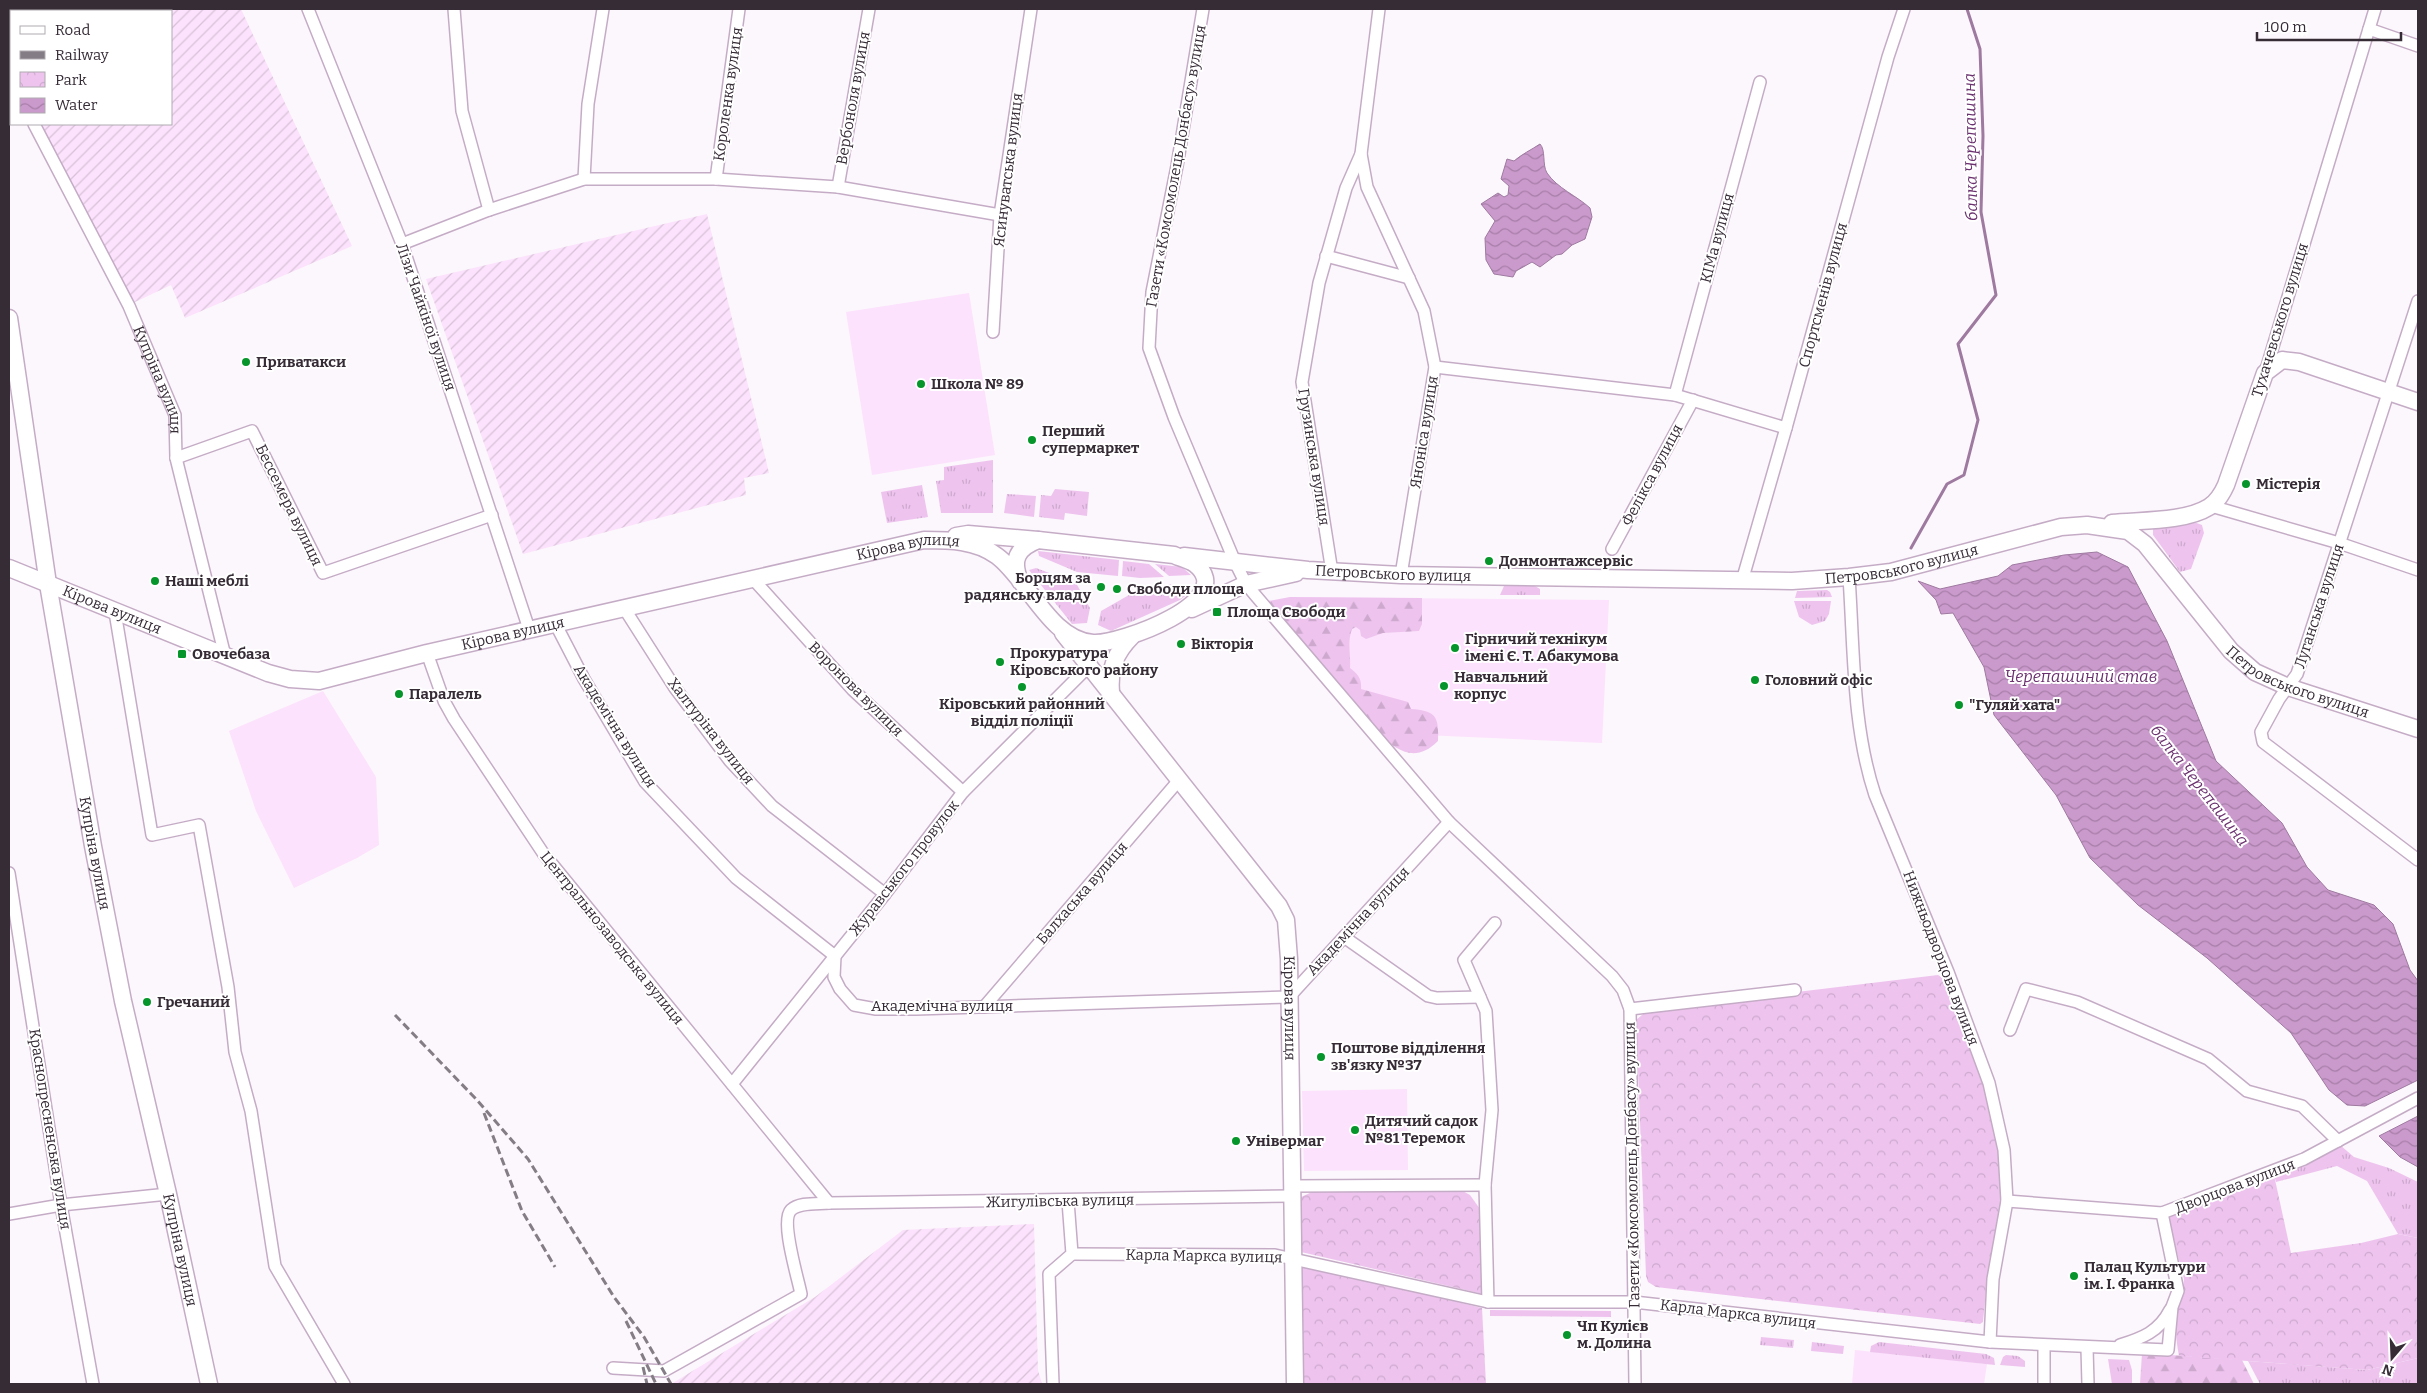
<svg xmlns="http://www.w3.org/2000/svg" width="2427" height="1393" viewBox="0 0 2427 1393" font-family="Bitter,serif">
<defs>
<pattern id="industrial-furrows" width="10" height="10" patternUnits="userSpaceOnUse" patternTransform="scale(1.25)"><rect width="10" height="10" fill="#fce2fc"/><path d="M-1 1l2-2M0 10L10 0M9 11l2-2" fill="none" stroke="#d9c2d9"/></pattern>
<pattern id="grass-tufts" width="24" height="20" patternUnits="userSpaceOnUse" patternTransform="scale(1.25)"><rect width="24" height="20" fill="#eec4ef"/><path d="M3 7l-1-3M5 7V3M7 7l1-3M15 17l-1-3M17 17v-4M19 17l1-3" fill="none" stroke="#cda9ce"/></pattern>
<pattern id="forest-firs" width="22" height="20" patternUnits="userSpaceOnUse" patternTransform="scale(1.25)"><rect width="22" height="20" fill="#eec4ef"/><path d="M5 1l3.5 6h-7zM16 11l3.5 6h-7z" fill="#cda9ce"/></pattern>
<pattern id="park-crowns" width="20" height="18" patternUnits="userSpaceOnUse" patternTransform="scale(1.25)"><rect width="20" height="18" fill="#eec4ef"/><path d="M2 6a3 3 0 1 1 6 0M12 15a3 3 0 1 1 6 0" fill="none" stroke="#cda9ce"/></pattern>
<pattern id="water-waves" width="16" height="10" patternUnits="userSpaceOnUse" patternTransform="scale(1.25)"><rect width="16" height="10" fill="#cb9acd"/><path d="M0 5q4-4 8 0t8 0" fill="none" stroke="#a67ea7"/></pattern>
</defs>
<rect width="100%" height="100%" fill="#fcf7fc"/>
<!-- built -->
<g fill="#fce2fc">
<path d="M969,293L995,455L872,475L846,312Z"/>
<path d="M1290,597L1609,600L1602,743L1378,733Z"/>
<path d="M323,691L376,777L379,845L357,858L294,888L256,811L229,731Z"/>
<path d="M1407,1089L1408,1170L1304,1171L1302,1091Z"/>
<path d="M1855,1350L1987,1364L1984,1384H1852Z"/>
</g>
<!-- industrial -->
<g fill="url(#industrial-furrows)">
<path d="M9,9H241L352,246L185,318L171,285L133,303L38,124H171V11H11V72L9,68Z"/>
<path d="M707,214L769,473L744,478L746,495L523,554L426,279Z"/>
<path d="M1034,1224L1038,1370L1042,1384H671L815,1297L903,1230Z"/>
</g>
<!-- grass -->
<g fill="url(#grass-tufts)">
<path d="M993,460V513H941L936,481L944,480V467Z"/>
<path d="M922,485L928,517L887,523L881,492Z"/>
<path d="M1055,489L1089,492L1087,516L1065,513L1064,520L1039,517L1041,495L1051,496Z"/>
<path d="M1007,494L1036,496L1034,517L1004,513Z"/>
<path d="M2194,522L2202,525L2204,533L2191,569L2180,572L2153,535V529L2157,525Z"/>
<path d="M1038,551L1119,560L1118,576L1077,572L1039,556Z"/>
<path d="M1123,561L1149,564L1164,577L1140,578L1122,576Z"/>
<path d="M1155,564L1182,567L1191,575L1169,576Z"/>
<path d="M1036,568L1076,583L1090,608L1087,623L1072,624L1029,570Z"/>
<path d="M1174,584L1189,593L1180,600L1111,631L1098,625L1101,611L1143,587Z"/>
<path d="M1504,586H1535L1540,589V595H1500Z"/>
<path d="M1827,590L1830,592L1832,597L1795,598L1797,591Z"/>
<path d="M1794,601H1831L1829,614L1825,621L1812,625L1799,617Z"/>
<path d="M2340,1145L2354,1157L2389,1168L2418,1182V1238L2398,1234L2367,1181L2337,1166L2276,1182L2274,1175Z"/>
<path d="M1490,1310L1611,1311V1317L1490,1316Z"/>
<path d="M1761,1337L1794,1340L1793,1348L1760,1345Z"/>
<path d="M1812,1342L1844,1346L1843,1354L1811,1351Z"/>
<path d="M1879,1342L1986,1354L1994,1358L1995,1365L1870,1352L1871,1346Z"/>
<path d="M2006,1355L2018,1356L2025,1361V1367L2000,1365L2003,1357Z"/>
<path d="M2418,1358V1384H2260L2248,1361L2367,1370Z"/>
<path d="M2108,1359L2129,1360L2132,1370V1384H2112Z"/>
</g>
<!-- forest -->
<g fill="url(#forest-firs)">
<path d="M1290,597L1422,598V624L1419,631L1383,633L1366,639L1361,636L1360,630L1356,627L1352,629C1347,642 1351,655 1350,668C1358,674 1362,679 1361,689L1408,702L1411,709C1436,711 1439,716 1438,741C1416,763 1398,752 1378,733L1263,602Z"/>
<path d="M2142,1353L2242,1360L2254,1384H2140Z"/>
</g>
<!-- park -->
<g fill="url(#park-crowns)">
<path d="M1938,975L1946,980L1985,1091L2000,1159L2001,1218L1987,1281L1983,1322L1980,1324L1656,1287L1648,1282L1646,1276L1636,1020L1648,1010Z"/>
<path d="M2274,1175L2291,1253L2361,1243L2398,1234L2418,1238V1358L2367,1370L2179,1356C2176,1341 2174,1322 2177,1307C2179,1297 2184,1290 2184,1279L2167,1215Z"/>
<path d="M1459,1189L1470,1195L1480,1209L1483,1294L1301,1252L1299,1198L1312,1192Z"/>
<path d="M1302,1264L1482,1308L1486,1384H1304Z"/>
</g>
<!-- water -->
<g fill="url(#water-waves)" stroke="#9e79a0">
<path d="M1540,144C1546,150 1542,165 1547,173C1557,188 1577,196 1590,208L1592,217L1585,239L1572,245L1562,254L1556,255L1540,267L1532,262L1516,271L1513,277L1494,274L1486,260L1485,238L1495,221L1481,204L1498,193L1504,197L1508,195L1509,186L1501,179L1507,159L1514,161C1522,154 1531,150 1540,144Z"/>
<path d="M2097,552L2128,567L2167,641L2216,761L2282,823L2307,867L2328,890L2374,905L2393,924L2410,970L2418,981V1080L2365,1106L2347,1105L2329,1090L2291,1033L2207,958L2138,905L2090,858L2056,795L1994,715L1984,667L1953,613L1941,614L1936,600L1918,581L1940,589L1998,576L2012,565L2064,555Z"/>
<path d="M2418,1116V1167L2400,1157L2379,1136Z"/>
</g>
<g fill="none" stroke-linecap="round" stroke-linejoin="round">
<!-- stream -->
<path stroke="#9e79a0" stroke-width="3" d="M1911,548L1947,484L1964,475L1978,420L1958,344L1996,295L1981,212L1983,136L1980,49L1967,9"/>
<defs>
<g id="minor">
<path d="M308,9L402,244L529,629"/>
<path d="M454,9L462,111L489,210"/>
<path d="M1203,9L1177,166L1152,292L1149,348L1174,417L1235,562L1246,584L1256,596L1449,822L1612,976L1623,990L1630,1009L1635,1384"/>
<path d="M2369,29L2418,46"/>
<path d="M9,75L11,80"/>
<path id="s1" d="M34,124L129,306L175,415L176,458L225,656"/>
<path d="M1361,154L1367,187L1424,311L1435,367L1401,575"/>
<path d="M584,179L588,104L603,9"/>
<path d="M716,179L739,9"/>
<path d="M838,187L869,9"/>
<path d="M402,244L489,210L584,179H716L838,187L1000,215"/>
<path d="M1326,256L1409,278"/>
<path d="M2418,301L2297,674L2279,699L2261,732L2263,742L2418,860"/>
<path d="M993,332L1000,215L1031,9"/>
<path d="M1435,367L1675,395L1786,428"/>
<path d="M2265,373L2375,9"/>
<path d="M1675,395L1760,82"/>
<path d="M176,458L252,431L323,573L492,515"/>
<path d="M2211,506L2339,543L2418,570"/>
<path d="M1612,549L1693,400"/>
<path d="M1332,572L1302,382L1319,283L1346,188L1361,154L1379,9"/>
<path d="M1849,577C1854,649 1852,726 1875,795L1948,972L1989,1083L2004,1150L2007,1201L1993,1279L1990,1342"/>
<path d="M754,580L853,690L963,792"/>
<path d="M1742,581L1786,428L1888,57L1904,9"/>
<path d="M624,608L675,688L730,761L772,806L885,894"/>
<path d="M115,612L152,835L199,825L228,987L235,1052L251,1111L275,1266L344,1384"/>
<path d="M555,623L584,679L645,782L736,878L835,956L834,977L840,989L854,1005L876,1009H916L1289,997L1449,822"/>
<path d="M427,653L444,701L454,719L543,853L829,1203"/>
<path d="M9,873L61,1205L93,1384"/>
<path d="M1344,937L1428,996L1437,998L1480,997"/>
<path d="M984,1007L1180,779"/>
<path d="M1630,1009L1795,990"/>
<path d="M2010,1030L2026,989L2077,1002L2208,1059L2247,1091L2302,1106L2338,1141"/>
<path d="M732,1084L885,894L963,792L1089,666"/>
<path d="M1292,1186L1485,1185"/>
<path d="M2007,1201L2162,1213L2304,1159L2418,1098"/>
<path d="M9,1214L61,1205L168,1194"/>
<path d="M1072,1254L1275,1255L1488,1302H1634L1990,1342L2168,1350L2172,1307L2178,1291L2162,1213"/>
<path d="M1488,1302L1485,1185L1492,1110L1486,1011L1464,960L1495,923"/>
<path d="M2044,1345V1384"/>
<path d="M2120,1345C2142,1338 2159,1332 2170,1310"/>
<path d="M2087,1348L2088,1384"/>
<path d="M613,1368L664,1371L801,1294C798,1278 780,1221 791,1210C799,1202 818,1204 829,1203L1292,1196"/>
<path d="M1053,1384L1049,1274L1072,1254L1068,1201"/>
</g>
<g id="secondary">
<path id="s2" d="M9,318L48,584L93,846L123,1001L168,1194L209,1384"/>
<path d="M2112,523C2140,520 2185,522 2209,507C2217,502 2222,494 2226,485L2265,373L2282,360L2299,362L2418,402"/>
<path d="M956,536L968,534L1038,540"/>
<path id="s3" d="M1184,556L1308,570L1401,575L1792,581L1849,577L1891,572L2061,527L2087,525L2128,531L2145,544L2231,651L2255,672L2288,687L2418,729"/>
<path id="s4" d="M9,568L268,673L290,679L319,681L427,653L924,540C949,540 976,540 997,556C1028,579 1050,640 1093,643C1119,645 1241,601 1195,564C1189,560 1180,558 1174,555L1038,540C1017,548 1011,560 1020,581"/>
<path d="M1192,609L1246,584L1296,573"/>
<path id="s5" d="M1063,633L1279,906L1286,920L1289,959L1295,1384"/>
<path d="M1111,693C1109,669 1115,653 1132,636"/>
</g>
</defs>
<!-- minor casing -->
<use href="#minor" stroke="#c5acc6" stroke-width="14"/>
<!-- secondary casing -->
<use href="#secondary" stroke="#c5acc6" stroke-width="19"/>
<!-- minor -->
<use href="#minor" stroke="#fff" stroke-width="11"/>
<!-- secondary -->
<use href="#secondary" stroke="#fff" stroke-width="16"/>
<!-- rail -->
<g stroke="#857d85" stroke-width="3" stroke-dasharray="8 4" stroke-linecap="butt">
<path d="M395,1015L477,1100L528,1159L614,1297L644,1337L671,1384"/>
<path d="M484,1113L522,1211L555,1267"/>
<path d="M626,1321L656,1384"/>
<path d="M643,1367L647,1384"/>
</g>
</g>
<!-- markers -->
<g fill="#06952a" stroke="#fff" stroke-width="2">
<circle cx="246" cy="362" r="5"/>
<circle cx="921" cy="384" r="5"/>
<circle cx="1032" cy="440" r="5"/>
<circle cx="2246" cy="484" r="5"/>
<circle cx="1489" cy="561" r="5"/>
<circle cx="155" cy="581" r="5"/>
<circle cx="1101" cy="587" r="5"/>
<circle cx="1117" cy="589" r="5"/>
<rect x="1212" y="607" width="10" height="10" rx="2.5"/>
<circle cx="1181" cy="644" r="5"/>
<circle cx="1455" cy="648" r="5"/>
<rect x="177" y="649" width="10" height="10" rx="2.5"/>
<circle cx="1000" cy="662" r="5"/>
<circle cx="1755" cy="680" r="5"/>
<circle cx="1444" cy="686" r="5"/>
<circle cx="1022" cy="687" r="5"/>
<circle cx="399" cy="694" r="5"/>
<circle cx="1959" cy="705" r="5"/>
<circle cx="147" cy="1002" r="5"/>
<circle cx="1321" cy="1057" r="5"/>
<circle cx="1355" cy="1130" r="5"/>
<circle cx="1236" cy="1141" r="5"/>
<circle cx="2074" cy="1276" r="5"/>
<circle cx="1567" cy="1335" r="5"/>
</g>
<g text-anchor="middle" stroke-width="4" stroke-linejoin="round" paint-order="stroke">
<!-- street labels -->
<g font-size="15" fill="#362c36" stroke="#fff">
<text transform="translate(728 94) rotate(-82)" y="5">Короленка вулиця</text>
<text transform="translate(853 98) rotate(-80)" y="5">Вербоноля вулиця</text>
<text transform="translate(1176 166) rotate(-80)" y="5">Газети «Комсомолець Донбасу» вулиця</text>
<text transform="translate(1008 170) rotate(-83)" y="5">Ясинуватська вулиця</text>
<text transform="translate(1717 238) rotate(-75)" y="5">КІМа вулиця</text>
<text transform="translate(1823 295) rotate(-75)" y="5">Спортсменів вулиця</text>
<text transform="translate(426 317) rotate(71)" y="5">Лізи Чайкіної вулиця</text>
<text transform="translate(2280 320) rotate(-73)" y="5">Тухачевського вулиця</text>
<text dy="5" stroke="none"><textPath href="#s1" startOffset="285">Купріна вулиця</textPath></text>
<text transform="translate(1424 432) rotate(-81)" y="5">Яноніса вулиця</text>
<text transform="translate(1314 457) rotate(81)" y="5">Грузинська вулиця</text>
<text transform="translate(1652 475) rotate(-62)" y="5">Фелікса вулиця</text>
<text transform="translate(289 505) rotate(64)" y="5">Бессемера вулиця</text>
<text dy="5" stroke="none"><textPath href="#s4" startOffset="936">Кірова вулиця</textPath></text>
<text dy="5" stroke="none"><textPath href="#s3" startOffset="720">Петровського вулиця</textPath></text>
<text dy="5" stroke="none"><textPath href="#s3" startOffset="210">Петровського вулиця</textPath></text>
<text transform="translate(2319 606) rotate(-72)" y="5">Луганська вулиця</text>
<text dy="5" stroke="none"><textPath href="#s4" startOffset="111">Кірова вулиця</textPath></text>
<text dy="5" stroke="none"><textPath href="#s4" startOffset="531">Кірова вулиця</textPath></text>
<text dy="5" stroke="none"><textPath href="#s3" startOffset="1185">Петровського вулиця</textPath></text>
<text transform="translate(856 689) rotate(45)" y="5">Воронова вулиця</text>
<text transform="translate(615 726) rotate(58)" y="5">Академічна вулиця</text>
<text transform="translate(711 731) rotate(52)" y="5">Халтуріна вулиця</text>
<text dy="5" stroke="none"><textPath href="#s2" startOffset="542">Купріна вулиця</textPath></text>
<text transform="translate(904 868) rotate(-52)" y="5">Журавського провулок</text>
<text transform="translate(1082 893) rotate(-49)" y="5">Балхаська вулиця</text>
<text transform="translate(1358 921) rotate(-47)" y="5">Академічна вулиця</text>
<text transform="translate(612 938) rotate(51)" y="5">Центральнозаводська вулиця</text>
<text transform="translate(1941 958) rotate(69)" y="5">Нижньодворцова вулиця</text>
<text x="942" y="1011">Академічна вулиця</text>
<text dy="5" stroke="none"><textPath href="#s5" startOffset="452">Кірова вулиця</textPath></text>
<text transform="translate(50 1129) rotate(81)" y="5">Краснопресненська вулиця</text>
<text transform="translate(1632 1165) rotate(-91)" y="5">Газети «Комсомолець Донбасу» вулиця</text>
<text transform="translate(2235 1186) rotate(-21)" y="5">Дворцова вулиця</text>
<text transform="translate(1060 1201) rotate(-1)" y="5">Жигулівська вулиця</text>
<text dy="5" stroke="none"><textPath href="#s2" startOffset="948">Купріна вулиця</textPath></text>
<text transform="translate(1204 1256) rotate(1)" y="5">Карла Маркса вулиця</text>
<text transform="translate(1738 1314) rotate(7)" y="5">Карла Маркса вулиця</text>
</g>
<!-- poi labels -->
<g font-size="15" font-weight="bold" fill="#362c36" stroke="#fff" text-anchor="start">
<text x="256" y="367">Приватакси</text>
<text x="931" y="389">Школа № 89</text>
<text x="1042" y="436">Перший<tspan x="1042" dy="17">супермаркет</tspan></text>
<text x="2256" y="489">Містерія</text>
<text x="1499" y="566">Донмонтажсервіс</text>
<text x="1091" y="583" text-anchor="end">Борцям за<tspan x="1091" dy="17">радянську владу</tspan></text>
<text x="165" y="586">Наші меблі</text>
<text x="1127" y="594">Свободи площа</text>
<text x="1227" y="617">Площа Свободи</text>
<text x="1465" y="644">Гірничий технікум<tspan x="1465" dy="17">імені Є. Т. Абакумова</tspan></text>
<text x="1191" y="649">Вікторія</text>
<text x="1010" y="658">Прокуратура<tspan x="1010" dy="17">Кіровського району</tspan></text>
<text x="192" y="659">Овочебаза</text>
<text x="1454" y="682">Навчальний<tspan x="1454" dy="17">корпус</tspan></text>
<text x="1765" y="685">Головний офіс</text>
<text x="409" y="699">Паралель</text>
<text x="1022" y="709" text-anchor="middle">Кіровський районний<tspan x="1022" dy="17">відділ поліції</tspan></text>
<text x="1969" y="710">"Гуляй хата"</text>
<text x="157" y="1007">Гречаний</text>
<text x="1331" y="1053">Поштове відділення<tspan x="1331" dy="17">зв'язку №37</tspan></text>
<text x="1365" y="1126">Дитячий садок<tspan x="1365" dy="17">№81 Теремок</tspan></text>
<text x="1246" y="1146">Універмаг</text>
<text x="2084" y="1272">Палац Культури<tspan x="2084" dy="17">ім. І. Франка</tspan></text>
<text x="1577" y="1331">Чп Кулієв<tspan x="1577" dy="17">м. Долина</tspan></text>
</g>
<!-- water labels -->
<g font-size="16" font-style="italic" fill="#6b306f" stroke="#fff">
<text transform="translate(1970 147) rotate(-91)" y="6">балка Черепашина</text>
<text x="2081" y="682">Черепашиний став</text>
<text transform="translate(2200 785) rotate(52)" y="6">балка Черепашина</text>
</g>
</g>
<!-- border -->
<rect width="2427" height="1393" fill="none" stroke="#362c36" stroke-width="20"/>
<!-- legend -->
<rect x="10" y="10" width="162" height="115" fill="#ffffff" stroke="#afabaf"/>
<rect x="20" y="26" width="25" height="8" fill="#ffffff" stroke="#afabaf"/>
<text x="55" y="35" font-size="15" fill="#362c36">Road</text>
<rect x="20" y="51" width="25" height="8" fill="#857d85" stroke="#afabaf"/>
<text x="55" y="60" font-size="15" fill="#362c36">Railway</text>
<rect x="20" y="72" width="25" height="15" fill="url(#park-crowns)" stroke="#afabaf"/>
<text x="55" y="85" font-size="15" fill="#362c36">Park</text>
<rect x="20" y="98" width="25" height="15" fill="url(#water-waves)" stroke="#afabaf"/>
<text x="55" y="110" font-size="15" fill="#362c36">Water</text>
<!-- north arrow -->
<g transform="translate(2392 1358) rotate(199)" stroke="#ffffff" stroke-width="4" paint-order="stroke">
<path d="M0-4L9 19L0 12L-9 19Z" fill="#362c36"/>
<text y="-8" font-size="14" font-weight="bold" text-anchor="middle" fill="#362c36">N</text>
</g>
<!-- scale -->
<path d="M2257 32v8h144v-8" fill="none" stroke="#362c36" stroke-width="2.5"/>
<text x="2264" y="32" font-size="15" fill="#362c36" stroke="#ffffff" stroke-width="4" paint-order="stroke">100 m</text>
</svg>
